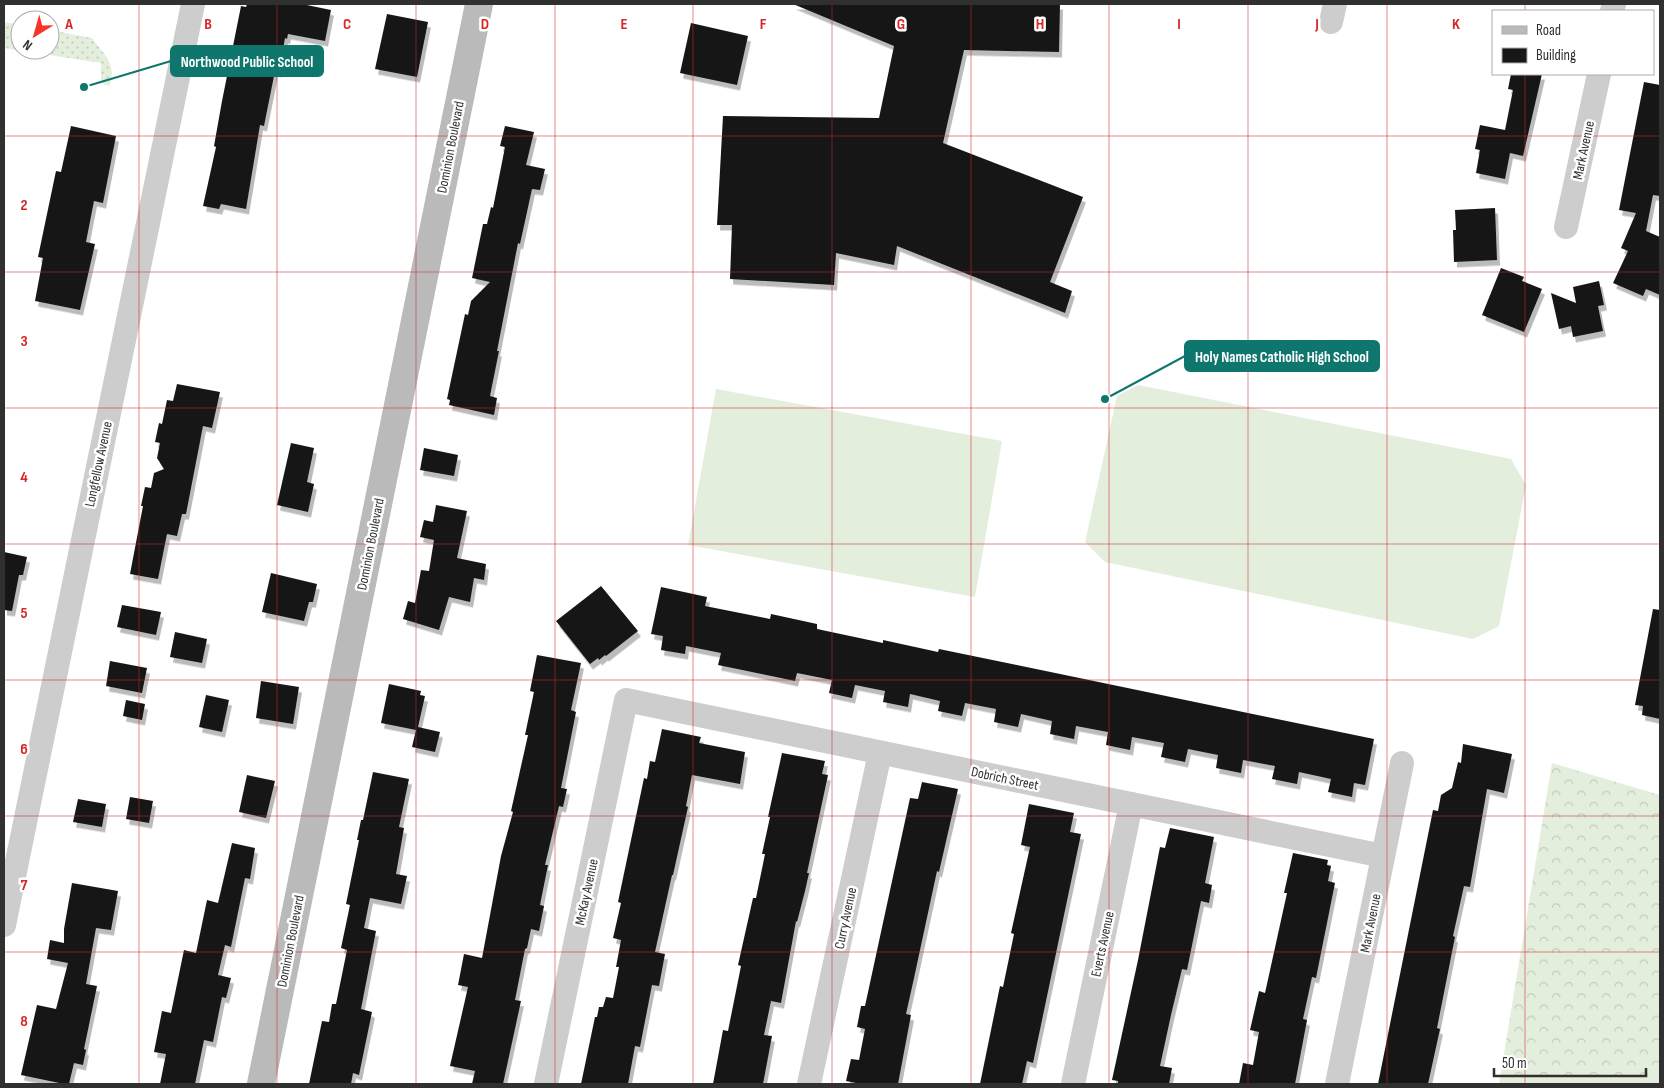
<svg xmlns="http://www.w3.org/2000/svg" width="1664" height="1088" viewBox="0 0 1664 1088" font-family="'Sofia Sans Condensed',sans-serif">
<defs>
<pattern id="grass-dots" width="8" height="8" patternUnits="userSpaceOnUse" patternTransform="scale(1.25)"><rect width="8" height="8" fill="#e4eedd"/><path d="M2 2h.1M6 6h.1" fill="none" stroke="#c4ccbe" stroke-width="1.8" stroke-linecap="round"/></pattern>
<pattern id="forest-crowns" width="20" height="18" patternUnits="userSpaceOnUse" patternTransform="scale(1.25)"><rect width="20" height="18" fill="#e4eedd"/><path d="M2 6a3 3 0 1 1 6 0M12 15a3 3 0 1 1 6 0" fill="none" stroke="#c4ccbe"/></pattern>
<filter id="shadow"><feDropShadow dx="3" dy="5.5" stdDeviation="0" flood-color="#0004"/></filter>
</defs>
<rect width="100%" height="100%" fill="#fff"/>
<!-- grass -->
<path fill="url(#grass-dots)" d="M4,22L20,25V50H50V30L92,38C105,56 116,62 110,85H105L101,80V63L4,48Z"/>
<!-- forest -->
<path fill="url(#forest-crowns)" d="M1552,763L1660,795V1084H1499Z"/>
<!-- garden -->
<g fill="#e4eedd">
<path d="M1138,385L1511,459L1526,485L1499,626L1473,639L1105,562L1085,542L1117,396Z"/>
<path d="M716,389L1002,441L975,597L688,545Z"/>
</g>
<!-- building -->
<g fill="#171717" filter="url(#shadow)">
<path d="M247,4H302L331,10L325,41L288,34L287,39L285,38L279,72L275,71L264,126L260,125L246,209L221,204L219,209L203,206L216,147L214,146L222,101L241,6L246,7Z"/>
<path d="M793,4H1060L1059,52L964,50L943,143L1083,197L1050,282L1072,291L1065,313L897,246L894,265L836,253L834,285L730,279L732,225H717L723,116L879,118L894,46Z"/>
<path d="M387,14L428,22L417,77L375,69Z"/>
<path d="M691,23L748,36L737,85L680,73Z"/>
<path d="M1511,74H1542L1523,156L1510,153L1505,179L1476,173L1480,150L1475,149L1480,125L1505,130L1513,90L1508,89Z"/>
<path d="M1644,82L1660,85V196L1653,195L1646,231L1660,237V295L1646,289L1643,296L1613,283L1628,251L1621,248L1636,213L1619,210Z"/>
<path d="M71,126L116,136L103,203L94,201L86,242L95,244L80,310L35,301L43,258L38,257L56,171L61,172Z"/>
<path d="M505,126L534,132L526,165L545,169L540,190L532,189L520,244L518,243L497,351H499L490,396L497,398L494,415L449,405L450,400L447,399L465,314L468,315L471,301L490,282L472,278L483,224H487L491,207L493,208L505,147L500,146Z"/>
<path d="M1495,208L1497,260L1454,262L1453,230H1456L1455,210Z"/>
<path d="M1501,268L1524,277L1522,281L1542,289L1524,332L1482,315Z"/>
<path d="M1599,281L1604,305L1598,306L1603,331L1573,337L1571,326L1559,329L1551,293L1576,303L1573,287Z"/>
<path d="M177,384L220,392L212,428L203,426L186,514H182L177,536L167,534L158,579L130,574L143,506H141L145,487L151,488L154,473L164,469L157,458L160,443L155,442L159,423L162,424L167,400L173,401Z"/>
<path d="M291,443L314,448L307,482L314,484L308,512L277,505Z"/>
<path d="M424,448L458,455L454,476L420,470Z"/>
<path d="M436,505L467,511L457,558L486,564L484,580L474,578L470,602L449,597L439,630L403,619L408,601L415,603L421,570L429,571L434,540L420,537L424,520L433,522Z"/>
<path d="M4,552L27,557L23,575H19L12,611L4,610Z"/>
<path d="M271,573L317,584L313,602H309L304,621L262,612Z"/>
<path d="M601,586L638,631L606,656L605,655L599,660L598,658L590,664L556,621Z"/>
<path d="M661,587L707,597L705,606L770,619L771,614L817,624V629L883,643V640L938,652L939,649L1374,739L1365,785L1354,783L1352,797L1328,792L1331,779L1299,772L1297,784L1272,779L1275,766L1243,760L1241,773L1216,768L1218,755L1188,749L1185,762L1161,757L1164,743L1132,737L1130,750L1106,745L1108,732L1076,726L1074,739L1050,734L1052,721L1021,714L1018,727L994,722L996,709L965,703L962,716L938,711L940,701L910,694L908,707L883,702L885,691L855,685L852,698L829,693L832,680L797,673L795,681L718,665L721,653L686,646L685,654L661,650L663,636L651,634Z"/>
<path d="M122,605L161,612L156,635L117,627Z"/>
<path d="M1653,609L1660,610V719L1642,715L1643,706L1635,705Z"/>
<path d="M175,632L207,639L202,663L170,657Z"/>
<path d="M537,655L581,663L571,710L576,712L561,788L567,789L563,807L559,806L545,865H548L540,905L544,906L539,931L531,929L527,948L525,949L515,1000L521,1001L503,1084H472L475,1071L450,1066L468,987L458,985L464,954L482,958L501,856L513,812L511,811L528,735H525L534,692L530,691Z"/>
<path d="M110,661L147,668L142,693L106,686Z"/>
<path d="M261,681L299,687L293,724L256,718Z"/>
<path d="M389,684L421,691L420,695L425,696L418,727L440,732L435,752L412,747L416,730L381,723Z"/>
<path d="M206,695L229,700L222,732L199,727Z"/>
<path d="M126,700L145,704L142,720L123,716Z"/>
<path d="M662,729L701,737L699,743L745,752L740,784L692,775L686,806L688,807L673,875H672L655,952L665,954L659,986L652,985L640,1047L635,1046L628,1084H581L595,1017H597L599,1007H603L606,997L613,998L619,967H616L621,940L613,938L621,903L618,902L644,778L647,779L650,761L655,762Z"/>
<path d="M1463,744L1512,754L1504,793L1487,789L1470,887L1464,886L1453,936L1455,937L1437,1028L1440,1029L1428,1084H1378L1433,810L1438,811L1441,795L1452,788L1458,762L1461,763Z"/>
<path d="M782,753L825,761L822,774L828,775L807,873H809L805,891L797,922L796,921L781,1003L771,1001L764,1035L772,1036L763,1084H713L723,1030L728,1031L741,966L738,965L753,898H756L765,854H762L770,817H768Z"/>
<path d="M373,772L409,779L399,827L404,828L396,874L407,876L401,904L370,898L364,928L376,931L361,1009L372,1012L359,1075L353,1073L351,1084H309L322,1021L329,1022L332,1004H336L347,950L341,948L350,905L346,904L359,840H357L361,820H363Z"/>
<path d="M247,775L275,781L266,818L239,812Z"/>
<path d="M922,782L958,789L939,872L937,871L914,978L906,1014L911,1015L898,1084H861L846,1081L851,1059L859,1060L865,1029L857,1027L861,1006H865L910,798L918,799Z"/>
<path d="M130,797L153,801L149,823L126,819Z"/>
<path d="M78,799L106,804L102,827L73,822Z"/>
<path d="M1029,804L1074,813L1070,832L1081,834L1033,1063L1027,1061L1022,1084H980L1000,986L1003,987L1014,934L1011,933L1030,847L1021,845Z"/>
<path d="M1170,828L1214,837L1205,883L1212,885L1209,903L1201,901L1187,970L1182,969L1171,1015L1160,1066L1172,1068L1169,1084H1118V1081L1112,1080L1138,960L1160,847L1165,848Z"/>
<path d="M232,843L255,848L250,879L245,878L231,947L225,945L218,975L231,978L226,998L222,997L213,1042L204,1040L195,1084H160L166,1054L154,1052L162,1011L171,1013L184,950L196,953L207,900L218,903Z"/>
<path d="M1293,853L1328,860L1327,865L1331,866L1328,881L1335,883L1316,978L1312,977L1303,1019L1307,1020L1295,1084H1239L1243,1063L1253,1065L1259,1032L1250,1030L1259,991L1265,993L1287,893H1284Z"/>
<path d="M72,883L118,891L111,930L96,928L86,984L97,986L84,1049L86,1050L83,1065L74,1063L69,1084H64L21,1075L37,1005L56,1009L68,963L47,959L50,940L64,943V929Z"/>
</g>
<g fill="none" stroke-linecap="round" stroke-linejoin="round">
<!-- street -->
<g stroke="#cdcdcd" stroke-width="24">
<path d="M1612,11L1614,4"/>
<path d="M1331,22L1335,4"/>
<path d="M1566,227L1599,74"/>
<path d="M4,925L193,4"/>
<path d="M546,1084L626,700L1383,856"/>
<path d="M809,1084L880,753"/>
<path d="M1073,1084L1131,804"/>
<path d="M1337,1084L1402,763"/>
</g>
<!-- secondary -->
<path stroke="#bababa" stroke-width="28" d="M261,1084L479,4"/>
</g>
<!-- grid -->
<path fill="none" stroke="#d62828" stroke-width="1" stroke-opacity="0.55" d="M139,4V1084M277,4V1084M416,4V1084M555,4V1084M693,4V1084M832,4V1084M971,4V1084M1109,4V1084M1248,4V1084M1387,4V1084M1525,4V11M1525,74V1084M4,136H1660M4,272H1660M4,408H1660M4,544H1660M4,680H1660M4,816H1660M4,952H1660"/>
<g text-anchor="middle" stroke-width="5" stroke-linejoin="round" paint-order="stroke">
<!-- street labels -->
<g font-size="14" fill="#303030" stroke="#fff">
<text transform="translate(450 147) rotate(-79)" y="5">Dominion Boulevard</text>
<text transform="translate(1583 150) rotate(-78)" y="5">Mark Avenue</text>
<text transform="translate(98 464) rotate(-78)" y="5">Longfellow Avenue</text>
<text transform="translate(370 544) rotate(-79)" y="5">Dominion Boulevard</text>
<text transform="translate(1005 778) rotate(12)" y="5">Dobrich Street</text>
<text transform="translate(586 892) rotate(-78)" y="5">McKay Avenue</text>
<text transform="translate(845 918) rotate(-78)" y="5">Curry Avenue</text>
<text transform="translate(1370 923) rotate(-79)" y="5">Mark Avenue</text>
<text transform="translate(290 941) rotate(-79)" y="5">Dominion Boulevard</text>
<text transform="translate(1102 944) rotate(-78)" y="5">Everts Avenue</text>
</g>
</g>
<g font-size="16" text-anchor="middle" font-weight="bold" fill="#d62828" stroke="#fff" stroke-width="5" stroke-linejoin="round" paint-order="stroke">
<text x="69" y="29">A</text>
<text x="208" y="29">B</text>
<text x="347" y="29">C</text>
<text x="485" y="29">D</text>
<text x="624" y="29">E</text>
<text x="763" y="29">F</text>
<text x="901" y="29">G</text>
<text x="1040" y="29">H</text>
<text x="1179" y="29">I</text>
<text x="1317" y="29">J</text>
<text x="1456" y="29">K</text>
<text x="24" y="210">2</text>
<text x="24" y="346">3</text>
<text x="24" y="482">4</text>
<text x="24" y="618">5</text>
<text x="24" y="754">6</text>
<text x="24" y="890">7</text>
<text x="24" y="1026">8</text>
</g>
<!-- callouts -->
<path fill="none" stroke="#0f766e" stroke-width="2" d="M84 87L171 61M1105 399L1185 356"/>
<g fill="#0f766e" stroke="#fff" stroke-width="2">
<circle cx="84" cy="87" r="5"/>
<circle cx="1105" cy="399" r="5"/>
</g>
<g fill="#0f766e" stroke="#0f766e" stroke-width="2">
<rect x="171" y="46" width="152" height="30" rx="5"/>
<rect x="1185" y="341" width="194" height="30" rx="5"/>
</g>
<g font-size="15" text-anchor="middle" font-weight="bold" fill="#fff">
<text x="247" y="67">Northwood Public School</text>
<text x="1282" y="362">Holy Names Catholic High School</text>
</g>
<!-- border -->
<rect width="1664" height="1088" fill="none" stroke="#303030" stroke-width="10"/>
<!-- legend -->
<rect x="1492" y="10" width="162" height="65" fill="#ffffff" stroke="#acacac"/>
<rect x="1502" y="26" width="25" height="8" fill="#bababa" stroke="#acacac"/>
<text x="1536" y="35" font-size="15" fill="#303030">Road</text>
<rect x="1502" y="48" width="25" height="15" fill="#171717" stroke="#acacac"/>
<text x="1536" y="60" font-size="15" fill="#303030">Building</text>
<!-- north arrow -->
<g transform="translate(35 35) rotate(217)"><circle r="24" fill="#ffffff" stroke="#acacac"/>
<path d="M0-4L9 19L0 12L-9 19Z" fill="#f53525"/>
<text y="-8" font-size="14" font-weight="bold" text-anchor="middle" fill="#303030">N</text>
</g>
<!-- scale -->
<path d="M1494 1068v8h152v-8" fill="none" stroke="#303030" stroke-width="2.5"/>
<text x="1502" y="1068" font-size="15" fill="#303030" stroke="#ffffff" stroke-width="4" paint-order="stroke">50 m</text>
</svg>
